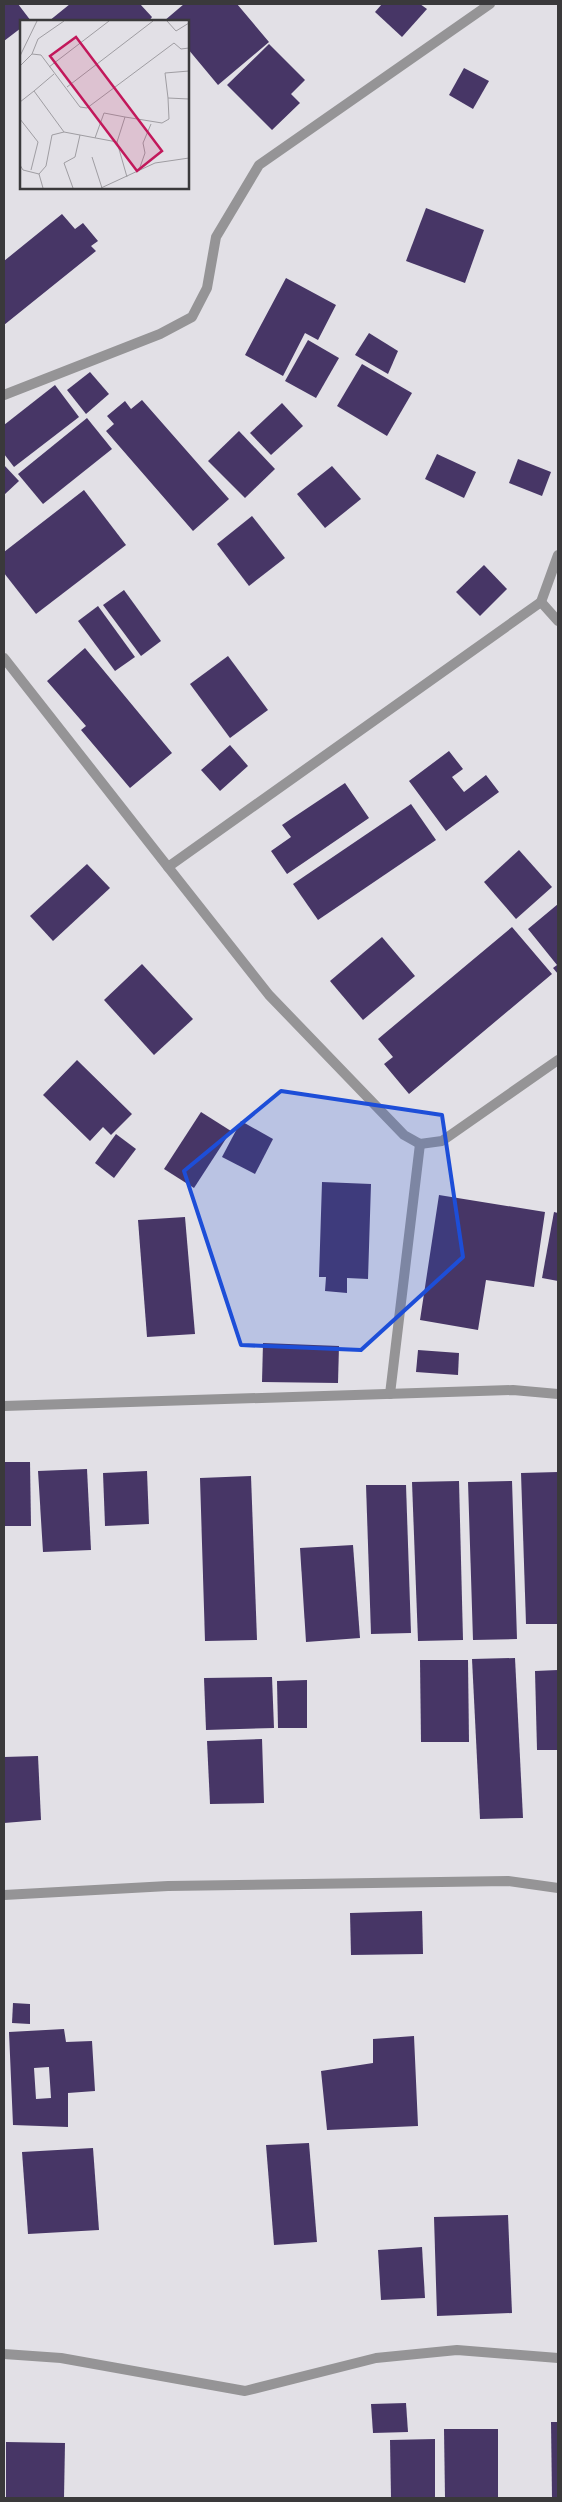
<svg xmlns="http://www.w3.org/2000/svg" width="562" height="2502" viewBox="0 0 562 2502" font-family="Signika,sans-serif">
<rect width="100%" height="100%" fill="#e2e0e6"/>
<!-- building -->
<g fill="#473666" fill-rule="evenodd">
<path d="M4,4H18L31,21H21V28L4,41Z"/>
<path d="M70,4H140L152,17L149,21H49Z"/>
<path d="M184,4H237L269,42L218,85L188,49V21H164Z"/>
<path d="M382,4H420L427,9L402,37L375,12Z"/>
<path d="M269,44L305,80L291,94L300,103L272,130L227,85Z"/>
<path d="M464,68L489,81L473,109L449,95Z"/>
<path d="M426,208L484,230L465,283L406,261Z"/>
<path d="M62,214L75,229L83,223L98,241L91,246L96,251L4,325V261Z"/>
<path d="M286,278L336,305L318,340L305,333L283,376L245,355Z"/>
<path d="M369,333L398,351L388,374L355,355Z"/>
<path d="M308,340L339,358L316,398L285,381Z"/>
<path d="M362,364L412,393L387,436L337,406Z"/>
<path d="M90,372L109,394L86,414L67,390Z"/>
<path d="M55,385L79,417L14,467L4,454V425Z"/>
<path d="M142,400L229,499L193,531L106,431L114,424L107,416L125,401L131,409Z"/>
<path d="M282,403L303,426L271,455L250,433Z"/>
<path d="M87,418L112,449L43,504L18,474Z"/>
<path d="M239,431L275,469L245,498L208,461Z"/>
<path d="M437,454L476,472L464,498L425,479Z"/>
<path d="M518,459L551,472L542,496L509,483Z"/>
<path d="M4,465L19,481L4,495Z"/>
<path d="M332,466L361,499L325,528L297,494Z"/>
<path d="M84,490L126,545L36,614L4,573V552Z"/>
<path d="M252,516L285,558L249,586L217,544Z"/>
<path d="M484,565L507,589L480,616L456,592Z"/>
<path d="M124,590L161,641L141,656L103,605Z"/>
<path d="M98,606L135,657L115,671L78,621Z"/>
<path d="M85,648L172,753L130,788L81,730L86,726L47,681Z"/>
<path d="M228,656L268,710L230,738L190,684Z"/>
<path d="M230,745L248,766L220,791L201,770Z"/>
<path d="M449,751L463,769L452,777L464,792L486,775L499,792L446,831L409,781Z"/>
<path d="M345,783L369,818L287,874L271,851L291,837L282,825Z"/>
<path d="M411,804L436,840L318,920L293,884Z"/>
<path d="M519,850L552,887L516,919L484,882Z"/>
<path d="M87,864L110,888L53,941L30,916Z"/>
<path d="M558,904V974L553,968L557,965L528,929Z"/>
<path d="M512,927L552,974L409,1094L384,1064L393,1057L378,1039Z"/>
<path d="M382,937L415,976L363,1020L330,981Z"/>
<path d="M142,964L193,1019L154,1055L104,1000Z"/>
<path d="M77,1060L132,1114L111,1135L103,1127L90,1141L43,1095Z"/>
<path d="M201,1112L231,1131L194,1188L164,1169Z"/>
<path d="M241,1121L273,1139L255,1174L222,1157Z"/>
<path d="M116,1134L136,1149L114,1178L95,1163Z"/>
<path d="M322,1182L371,1184L368,1279L347,1278V1293L325,1291L326,1277H319Z"/>
<path d="M439,1195L545,1212L534,1287L486,1280L478,1330L420,1320Z"/>
<path d="M554,1212L558,1213V1281L542,1278Z"/>
<path d="M185,1217L195,1334L147,1337L138,1220Z"/>
<path d="M263,1343L339,1346L338,1383L262,1382Z"/>
<path d="M418,1350L459,1353L458,1375L416,1372Z"/>
<path d="M4,1462H30L31,1526H4Z"/>
<path d="M87,1469L91,1550L43,1552L38,1471Z"/>
<path d="M147,1471L149,1524L105,1526L103,1473Z"/>
<path d="M558,1472V1624H526L521,1473Z"/>
<path d="M251,1476L257,1640L205,1641L200,1478Z"/>
<path d="M459,1481L463,1640L418,1641L412,1482Z"/>
<path d="M512,1481L517,1639L473,1640L468,1482Z"/>
<path d="M366,1485H406L411,1633L371,1634Z"/>
<path d="M353,1545L360,1638L306,1642L300,1548Z"/>
<path d="M515,1658L523,1818L480,1819L472,1659Z"/>
<path d="M420,1660H468L469,1742H421Z"/>
<path d="M558,1670V1750H537L535,1671Z"/>
<path d="M272,1677L274,1728L206,1730L204,1678Z"/>
<path d="M307,1680V1728H278L277,1681Z"/>
<path d="M262,1739L264,1803L210,1804L207,1741Z"/>
<path d="M38,1756L41,1820L4,1823V1757Z"/>
<path d="M422,1911L423,1954L351,1955L350,1913Z"/>
<path d="M13,2003L30,2004V2024L12,2023Z"/>
<path d="M64,2029L66,2042L92,2041L95,2091L68,2093V2127L13,2125L9,2032ZM49,2067L51,2098L36,2099L34,2068Z"/>
<path d="M414,2036L418,2126L327,2130L321,2071L373,2063V2039Z"/>
<path d="M309,2143L317,2242L274,2245L266,2145Z"/>
<path d="M93,2148L99,2230L28,2234L22,2152Z"/>
<path d="M508,2215L512,2313L437,2316L434,2217Z"/>
<path d="M422,2247L425,2298L381,2300L378,2250Z"/>
<path d="M406,2403L408,2432L373,2433L371,2404Z"/>
<path d="M551,2422H558V2498H552Z"/>
<path d="M444,2429H498V2498H445Z"/>
<path d="M435,2439V2498H391L390,2440Z"/>
<path d="M6,2442L65,2443L64,2498H6Z"/>
</g>
<g fill="none" stroke-linecap="round" stroke-linejoin="round">
<!-- street -->
<g stroke="#959496" stroke-width="10">
<path d="M4,395L160,334L192,317L207,288L216,237L259,165L490,4"/>
<path d="M541,602L558,555"/>
<path d="M4,658L168,867L541,602L558,621"/>
<path d="M168,867L269,995L404,1135L420,1144L442,1141L558,1060"/>
<path d="M390,1394L420,1144"/>
<path d="M4,1406L513,1390L558,1394"/>
<path d="M4,1895L168,1886L508,1881L558,1888"/>
<path d="M4,2354L61,2358L245,2391L376,2358L457,2350L558,2358"/>
</g>
</g>
<!-- marked area -->
<path fill="#1d4ed8" fill-opacity="0.2" stroke="#1d4ed8" stroke-width="4" stroke-linejoin="round" d="M281,1091L442,1115L463,1257L361,1350L241,1345L184,1171Z"/>
<!-- overview -->
<g transform="translate(20 20)">
<rect width="169" height="169" fill="#e2e0e6"/>
<path fill="none" stroke="#9f9da2" stroke-width="1" d="M147,1L156,11L169,3M12,34L21,35L60,87L67,88L154,23L161,29L169,28M0,36L17,1M0,46L12,34L18,19L44,1M29,47L89,1M47,67L133,1M14,71L34,54M148,78L145,53L169,51M0,82L14,71L44,112M0,99L18,122L11,150M75,118L84,93L105,97M97,122L107,157M72,137L82,168M0,145L3,150L19,154M119,150L125,133L123,123L131,104M23,168L19,154L26,146L32,115L44,112L97,122L105,97L142,103L149,99L148,78L169,79M53,168L44,143L55,137L60,115M81,168L135,143L169,138"/>
<path fill="#c2185b" fill-opacity="0.15" stroke="#c2185b" stroke-width="2.5" d="M56,17L142,131L117,151L30,36Z"/>
<rect width="169" height="169" fill="none" stroke="#3a393b" stroke-width="2.5"/>
</g>
<!-- border -->
<rect width="562" height="2502" fill="none" stroke="#3a393b" stroke-width="10"/>
</svg>
